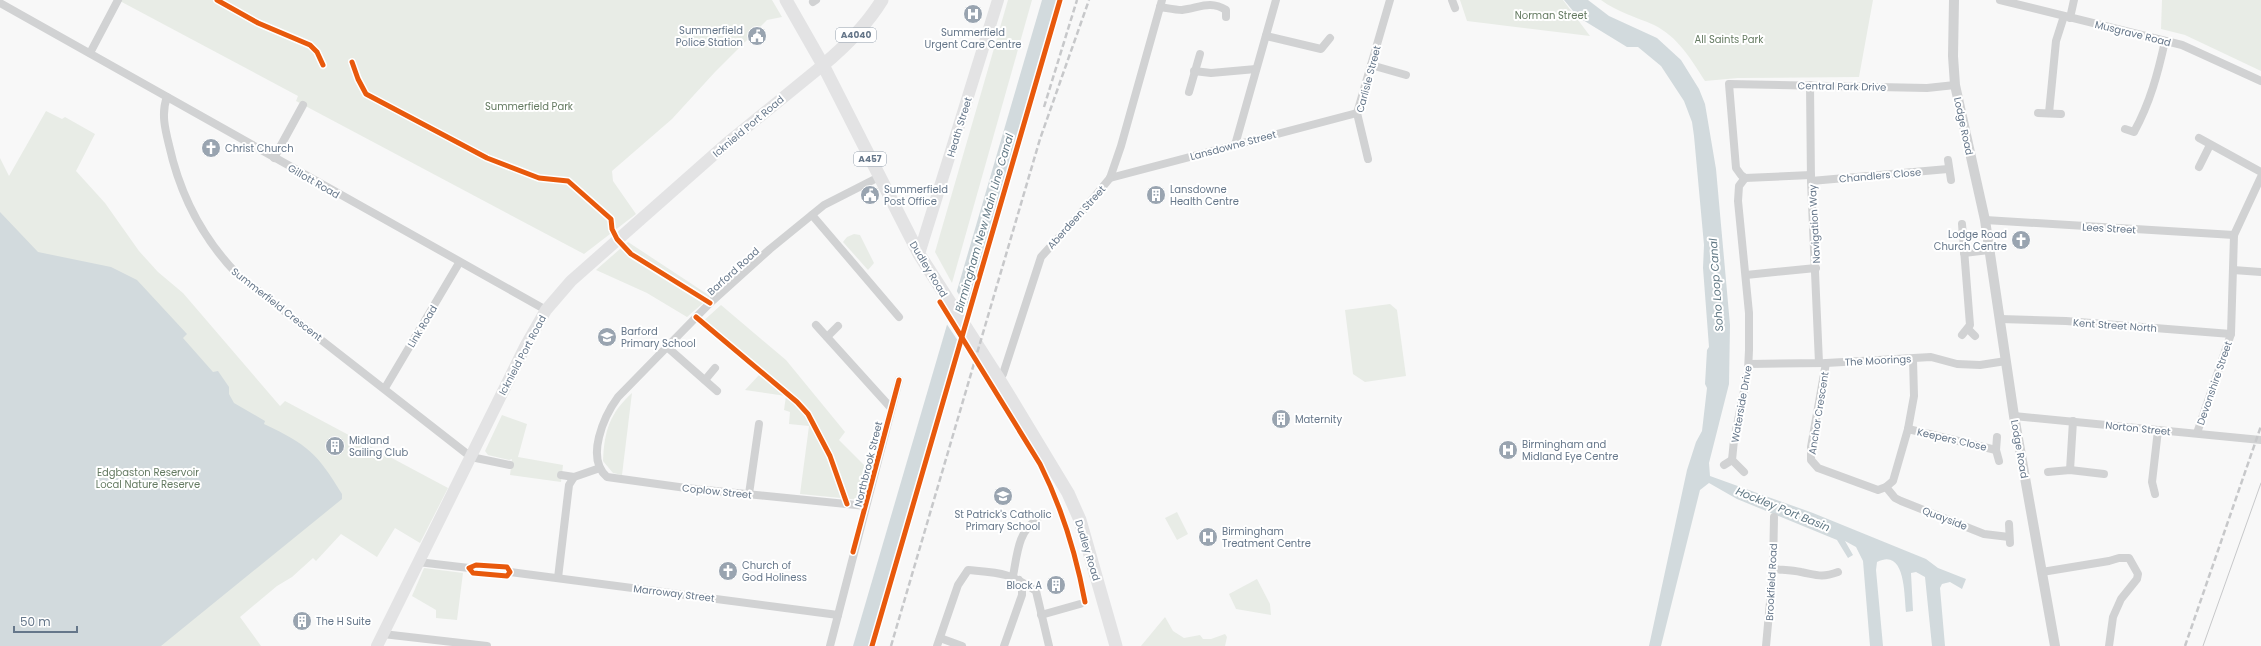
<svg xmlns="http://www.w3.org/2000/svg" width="2261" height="646" viewBox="0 0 2261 646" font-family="Poppins,sans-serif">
<rect width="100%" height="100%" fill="#f8f8f8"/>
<!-- green -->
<g fill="#e8ece6">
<path d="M118,0H772L782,17L767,20L715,72L672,119L612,171L613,181L636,214L584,254L296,101L298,96Z"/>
<path d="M1008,0H1032L952,283L935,252Z"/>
<path d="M1460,0H1563L1590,36L1467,21Z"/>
<path d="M1601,0H1873L1859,77L1738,78L1705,81C1691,59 1678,37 1654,25C1636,17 1617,12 1601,0Z"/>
<path d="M2162,0H2261V71L2185,35L2161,29Z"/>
<path d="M46,111L62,119L65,117L95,134L76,171L105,203L139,251L158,272L183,293L280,406L285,401L448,488L420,543L395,528L377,557L341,534L316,561L313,558L292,577L277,586L240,617L261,646H0V158L9,176Z"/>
<path d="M854,234L860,235L874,263L868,270L843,242L847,237Z"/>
<path d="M628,242L710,296V297L687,317L647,293L596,270Z"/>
<path d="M1390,304L1397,310L1406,376L1365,382L1353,374L1345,310Z"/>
<path d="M721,305L786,360L845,432L839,440L868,469L861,500L800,494L809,426L789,424L790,412L784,410L786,396L745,390L760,374L700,324Z"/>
<path d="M632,393L622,475L613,473L603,461C604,431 610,413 632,393Z"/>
<path d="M502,415L527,424L518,457L563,465L561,482L510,475L512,459L509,460L488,455L485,451Z"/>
<path d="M1177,512L1188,534L1177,540L1165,518Z"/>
<path d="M424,568L463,573L457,620L436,618V610L412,596Z"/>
<path d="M1257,579L1270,604L1271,615L1236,609L1229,594Z"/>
<path d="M1165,617L1173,631L1184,638L1200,635L1203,639H1211L1225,634L1227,637L1225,646H1141Z"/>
</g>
<!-- water -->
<g fill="#d2dadd">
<path d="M1042,0H1057L870,646H853Z"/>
<path d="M1564,0H1588L1609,16L1657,38L1681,60L1699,89L1705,104L1716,169L1730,325L1729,384L1709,463L1710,476L1813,513L1926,559L1938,568L1966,579L1962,589L1950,582L1942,584L1940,588L1945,646H1932L1925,577L1916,572L1911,573L1913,611L1906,612C1904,596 1906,547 1877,562L1876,570L1883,646H1870L1863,561L1856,547L1845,541L1853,555L1848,558L1837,540L1737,499L1709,483L1700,490L1661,646H1649L1687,470L1696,442L1702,431L1707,388L1705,384L1707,350L1709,347L1703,268L1704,245L1694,136L1692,122L1684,101L1661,66L1638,47H1627L1578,17Z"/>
<path d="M0,212L38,252L111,267L137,280L187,334L183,338L213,372L218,371L229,387V394L234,403L265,421L264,424C308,445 317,453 342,494V499L161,646H0Z"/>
</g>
<!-- pier -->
<path fill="#f8f8f8" d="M956,290L969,310L960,344L946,323Z"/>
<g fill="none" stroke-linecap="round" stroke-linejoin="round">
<!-- minor -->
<g stroke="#d1d2d3" stroke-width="8">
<path d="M1452,0L1455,8"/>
<path d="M2000,0L2182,45L2261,81"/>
<path d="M813,2L816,0"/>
<path d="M0,3L546,310"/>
<path d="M1160,7C1167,8 1175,10 1182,10C1199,8 1210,0 1226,10V17"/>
<path d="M2070,18L2074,0"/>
<path d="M1266,36L1321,49L1330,38"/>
<path d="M90,53L118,0"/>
<path d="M1371,65L1406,75"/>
<path d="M1194,71L1211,73L1256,69"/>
<path d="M1810,85L1811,181L1819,363"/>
<path d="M1189,92L1200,54"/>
<path d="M167,97C161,113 165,129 169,145C180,195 202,238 238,275L471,457L510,465"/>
<path d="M2038,113L2061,114"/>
<path d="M2049,113L2056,41L2064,16"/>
<path d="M2125,129L2134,132C2150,103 2158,73 2165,41"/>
<path d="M2199,138L2261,172"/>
<path d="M1235,145L1276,0"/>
<path d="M274,158L303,105"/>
<path d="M1368,159L1357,113L1390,0"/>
<path d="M1948,160L1951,180"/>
<path d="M2199,167L2210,145"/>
<path d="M1811,175L1745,178L1741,175L1736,168L1729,84L1927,88L1955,85"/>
<path d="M1110,178L1357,113"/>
<path d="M1811,181L1948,169"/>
<path d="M812,215L899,317"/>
<path d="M1985,220L2234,235"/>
<path d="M1962,224L1970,325L1962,335"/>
<path d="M1964,253L1989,250"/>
<path d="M2233,270L2261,272"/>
<path d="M1746,275L1816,268"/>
<path d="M2000,319L2066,321L2231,334"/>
<path d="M816,325L891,408"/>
<path d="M1968,329L1975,336"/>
<path d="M827,337L838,326"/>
<path d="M667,347L717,391"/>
<path d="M1826,363L1811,447V460L1818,468L1878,490L1886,487L1893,481L1908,429L1914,396L1913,359"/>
<path d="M1749,364L1826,363L1931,357L1957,364L1980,365L2006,361"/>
<path d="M999,379L1003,374L1041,257L1081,213L1110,178L1121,146L1162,0"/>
<path d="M705,380L715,368"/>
<path d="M385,388L459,263"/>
<path d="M2014,416L2261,440"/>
<path d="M1908,429L1996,450"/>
<path d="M2197,433L2231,334L2234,235L2261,177"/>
<path d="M1997,437L1996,450L1999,461"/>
<path d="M1724,465L1732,460"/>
<path d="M2070,470L2073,421"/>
<path d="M1744,472L1732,460L1734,440L1748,371L1749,350V313L1738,201L1739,186L1745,178"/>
<path d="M2048,472L2070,470L2104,474"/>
<path d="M561,475L574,477"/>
<path d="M1886,487L1895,498L1901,501L1984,534L2009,537"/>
<path d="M749,494L759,424"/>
<path d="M2155,494L2152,482L2158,430"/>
<path d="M866,506L686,488L607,477C585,458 604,416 618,397L710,303L770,249L824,205L879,177"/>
<path d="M2009,524L2010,543"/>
<path d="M418,562L469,568"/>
<path d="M1773,569C1782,570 1792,570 1801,572C1817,575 1821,578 1838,572"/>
<path d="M510,572L838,615"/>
<path d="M2042,572L2109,561L2119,558H2129L2138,574L2137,579L2121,599L2113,617L2109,646"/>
<path d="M1013,576C1017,556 1018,530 1037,520"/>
<path d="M558,578L569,485L574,477L600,468"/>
<path d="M1041,615L1080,604"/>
<path d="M383,634L487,646"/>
<path d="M940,638L962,646"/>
<path d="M830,646L899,380"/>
<path d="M937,646L958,585L968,570C1001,573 1008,572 1036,591L1049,646"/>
<path d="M1004,646L1022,595V586L1019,580"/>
<path d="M1766,646L1773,569L1774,517"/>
</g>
<!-- tertiary -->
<path stroke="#d1d2d3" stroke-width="10" d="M1954,0L1953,56L1955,85L1985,220L2014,416L2055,646"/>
<!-- secondary -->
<g stroke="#e3e3e4" stroke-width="12">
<path d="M919,254L998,0"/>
<path d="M377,646L526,345L546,310L571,281L726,144L823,65"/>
</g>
<!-- primary -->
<g stroke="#e3e3e4" stroke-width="13">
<path d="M786,0L823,65L919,254L999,379L1068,493L1080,520L1116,646"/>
<path d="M823,65C847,45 866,26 882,0"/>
</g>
<!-- tram -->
<path stroke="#c7c8ca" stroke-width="1" d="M2203,646L2261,483"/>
<!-- rail -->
<g stroke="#c7c8ca" stroke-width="2.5" stroke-dasharray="6 3" stroke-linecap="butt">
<path d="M1044,107L1077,0"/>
<path d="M891,646L1040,139L1089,0"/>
<path d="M2185,646L2261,426"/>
</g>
<defs>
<g id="cycleway">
<path d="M217,0L258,23L310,45L317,52L323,65"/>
<path d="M352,62L358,79L366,94L487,158L539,178L568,181L611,219L612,229L617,239L631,254L710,303"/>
<path d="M940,302L1040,464C1062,508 1076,554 1085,602"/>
<path d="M696,317L797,402L808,414L830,456L847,504"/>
<path d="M853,552L899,380"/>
<path d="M476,565L507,567L510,572L507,576L473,573L469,568Z"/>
<path d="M872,646L1060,0"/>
</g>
</defs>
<!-- cycleway casing -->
<use href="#cycleway" stroke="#fff" stroke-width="8"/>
<!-- cycleway -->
<use href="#cycleway" stroke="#e8590c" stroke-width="5"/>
</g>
<!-- icons -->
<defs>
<symbol id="hospital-disc" viewBox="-11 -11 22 22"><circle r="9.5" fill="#99a4b0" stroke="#fff"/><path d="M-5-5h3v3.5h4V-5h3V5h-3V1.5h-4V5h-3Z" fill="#fff"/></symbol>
<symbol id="civic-disc" viewBox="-11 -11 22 22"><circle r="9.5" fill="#99a4b0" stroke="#fff"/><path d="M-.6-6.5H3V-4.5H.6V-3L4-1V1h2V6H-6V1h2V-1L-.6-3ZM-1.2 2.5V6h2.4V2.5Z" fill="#fff"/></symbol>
<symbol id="church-disc" viewBox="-11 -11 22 22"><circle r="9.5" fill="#99a4b0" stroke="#fff"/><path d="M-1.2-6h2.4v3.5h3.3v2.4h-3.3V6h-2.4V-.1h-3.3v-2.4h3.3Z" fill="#fff"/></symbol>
<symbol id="building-disc" viewBox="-11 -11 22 22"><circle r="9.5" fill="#99a4b0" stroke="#fff"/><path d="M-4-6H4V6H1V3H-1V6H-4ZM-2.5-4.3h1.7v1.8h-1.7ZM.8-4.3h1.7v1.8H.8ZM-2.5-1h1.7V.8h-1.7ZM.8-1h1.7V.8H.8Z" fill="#fff"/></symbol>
<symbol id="school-disc" viewBox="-11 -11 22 22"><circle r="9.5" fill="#99a4b0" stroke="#fff"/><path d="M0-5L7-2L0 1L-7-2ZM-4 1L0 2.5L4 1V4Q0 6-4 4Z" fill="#fff"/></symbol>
</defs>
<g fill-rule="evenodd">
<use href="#hospital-disc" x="962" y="3" width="22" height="22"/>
<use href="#civic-disc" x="746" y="25" width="22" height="22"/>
<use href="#church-disc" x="200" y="137" width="22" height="22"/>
<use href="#civic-disc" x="859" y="184" width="22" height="22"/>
<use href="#building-disc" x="1145" y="184" width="22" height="22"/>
<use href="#church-disc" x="2010" y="229" width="22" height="22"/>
<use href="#school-disc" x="596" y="326" width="22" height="22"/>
<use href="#building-disc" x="1270" y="408" width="22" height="22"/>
<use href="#building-disc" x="324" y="435" width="22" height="22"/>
<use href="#hospital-disc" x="1497" y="439" width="22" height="22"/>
<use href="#school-disc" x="992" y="485" width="22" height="22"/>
<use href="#hospital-disc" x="1197" y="526" width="22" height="22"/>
<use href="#church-disc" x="717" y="560" width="22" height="22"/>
<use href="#building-disc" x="1045" y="574" width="22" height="22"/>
<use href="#building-disc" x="291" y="610" width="22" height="22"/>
</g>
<g text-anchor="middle" stroke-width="4" stroke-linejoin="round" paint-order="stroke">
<!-- shield labels -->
<g fill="#fff" stroke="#94a0ad" stroke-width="1">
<rect x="836" y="28" width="40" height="14" rx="3"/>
<rect x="854" y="152" width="32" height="14" rx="3"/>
</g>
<g font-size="9" font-weight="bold" fill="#66778a">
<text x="856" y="38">A4040</text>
<text x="870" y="162">A457</text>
</g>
<!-- park labels -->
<g font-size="10" fill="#657b62" stroke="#fff">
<text x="1551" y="19">Norman Street</text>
<text x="1729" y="43">All Saints Park</text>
<text x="529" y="110">Summerfield Park</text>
<text x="148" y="476">Edgbaston Reservoir<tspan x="148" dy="12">Local Nature Reserve</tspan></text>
</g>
<!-- poi labels -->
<g font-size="10" fill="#66778a" stroke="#fff" text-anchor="start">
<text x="743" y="34" text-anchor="end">Summerfield<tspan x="743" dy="12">Police Station</tspan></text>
<text x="973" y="36" text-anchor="middle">Summerfield<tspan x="973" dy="12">Urgent Care Centre</tspan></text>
<text x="225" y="152">Christ Church</text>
<text x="884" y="193">Summerfield<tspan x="884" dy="12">Post Office</tspan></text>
<text x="1170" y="193">Lansdowne<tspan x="1170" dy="12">Health Centre</tspan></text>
<text x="2007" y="238" text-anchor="end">Lodge Road<tspan x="2007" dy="12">Church Centre</tspan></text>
<text x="621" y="335">Barford<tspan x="621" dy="12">Primary School</tspan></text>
<text x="1295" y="423">Maternity</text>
<text x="349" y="444">Midland<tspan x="349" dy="12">Sailing Club</tspan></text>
<text x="1522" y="448">Birmingham and<tspan x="1522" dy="12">Midland Eye Centre</tspan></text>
<text x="1003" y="518" text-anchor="middle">St Patrick's Catholic<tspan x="1003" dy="12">Primary School</tspan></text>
<text x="1222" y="535">Birmingham<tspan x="1222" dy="12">Treatment Centre</tspan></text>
<text x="742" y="569">Church of<tspan x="742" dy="12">God Holiness</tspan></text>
<text x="1042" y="589" text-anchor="end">Block A</text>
<text x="316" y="625">The H Suite</text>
</g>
<!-- street labels -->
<g font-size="10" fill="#66778a" stroke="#fff">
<text transform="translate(2133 33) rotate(14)" y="4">Musgrave Road</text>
<text transform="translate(1368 79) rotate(-75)" y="4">Carlisle Street</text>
<text transform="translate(1842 86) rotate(1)" y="4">Central Park Drive</text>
<text transform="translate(748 126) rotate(-40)" y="4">Icknield Port Road</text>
<text transform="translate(1964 126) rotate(78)" y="4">Lodge Road</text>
<text transform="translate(959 127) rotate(-73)" y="4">Heath Street</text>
<text transform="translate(1233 145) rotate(-15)" y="4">Lansdowne Street</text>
<text transform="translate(1880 175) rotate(-5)" y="4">Chandlers Close</text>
<text transform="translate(314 181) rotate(30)" y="4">Gillott Road</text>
<text transform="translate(1076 217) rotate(-48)" y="4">Aberdeen Street</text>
<text transform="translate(1814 224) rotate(-93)" y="4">Navigation Way</text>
<text transform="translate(2109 228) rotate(3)" y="4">Lees Street</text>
<text transform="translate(929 269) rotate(59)" y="4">Dudley Road</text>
<text transform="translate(733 271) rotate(-42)" y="4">Barford Road</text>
<text transform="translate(277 304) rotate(38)" y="4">Summerfield Crescent</text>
<text transform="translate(2115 325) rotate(4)" y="4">Kent Street North</text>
<text transform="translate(422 326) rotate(-59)" y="4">Link Road</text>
<text transform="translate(522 355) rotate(-62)" y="4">Icknield Port Road</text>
<text transform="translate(1878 360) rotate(-3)" y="4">The Moorings</text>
<text transform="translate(2214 383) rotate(-71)" y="4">Devonshire Street</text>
<text transform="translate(1741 404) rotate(-80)" y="4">Waterside Drive</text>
<text transform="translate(1818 413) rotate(-81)" y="4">Anchor Crescent</text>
<text transform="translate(2138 428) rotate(6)" y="4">Norton Street</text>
<text transform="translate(1952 439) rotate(13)" y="4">Keepers Close</text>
<text transform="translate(2020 449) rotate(80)" y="4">Lodge Road</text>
<text transform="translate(868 464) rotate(-76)" y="4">Northbrook Street</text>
<text transform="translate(717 491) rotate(6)" y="4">Coplow Street</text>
<text transform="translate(1945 518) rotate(21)" y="4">Quayside</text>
<text transform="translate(1088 550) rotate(73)" y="4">Dudley Road</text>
<text transform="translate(1771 582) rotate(-87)" y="4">Brookfield Road</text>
<text transform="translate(674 593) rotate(7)" y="4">Marroway Street</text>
</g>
<!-- water labels -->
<g font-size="11" font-style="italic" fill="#627985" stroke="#fff">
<text transform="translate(984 223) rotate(-74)" y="4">Birmingham New Main Line Canal</text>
<text transform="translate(1716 285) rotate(-94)" y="4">Soho Loop Canal</text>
<text transform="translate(1783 509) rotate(22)" y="4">Hockley Port Basin</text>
</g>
</g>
<!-- scale -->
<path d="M14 626v6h63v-6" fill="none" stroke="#66778a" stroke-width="2"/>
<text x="20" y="626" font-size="12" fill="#66778a" stroke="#ffffff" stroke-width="3" paint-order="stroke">50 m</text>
</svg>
